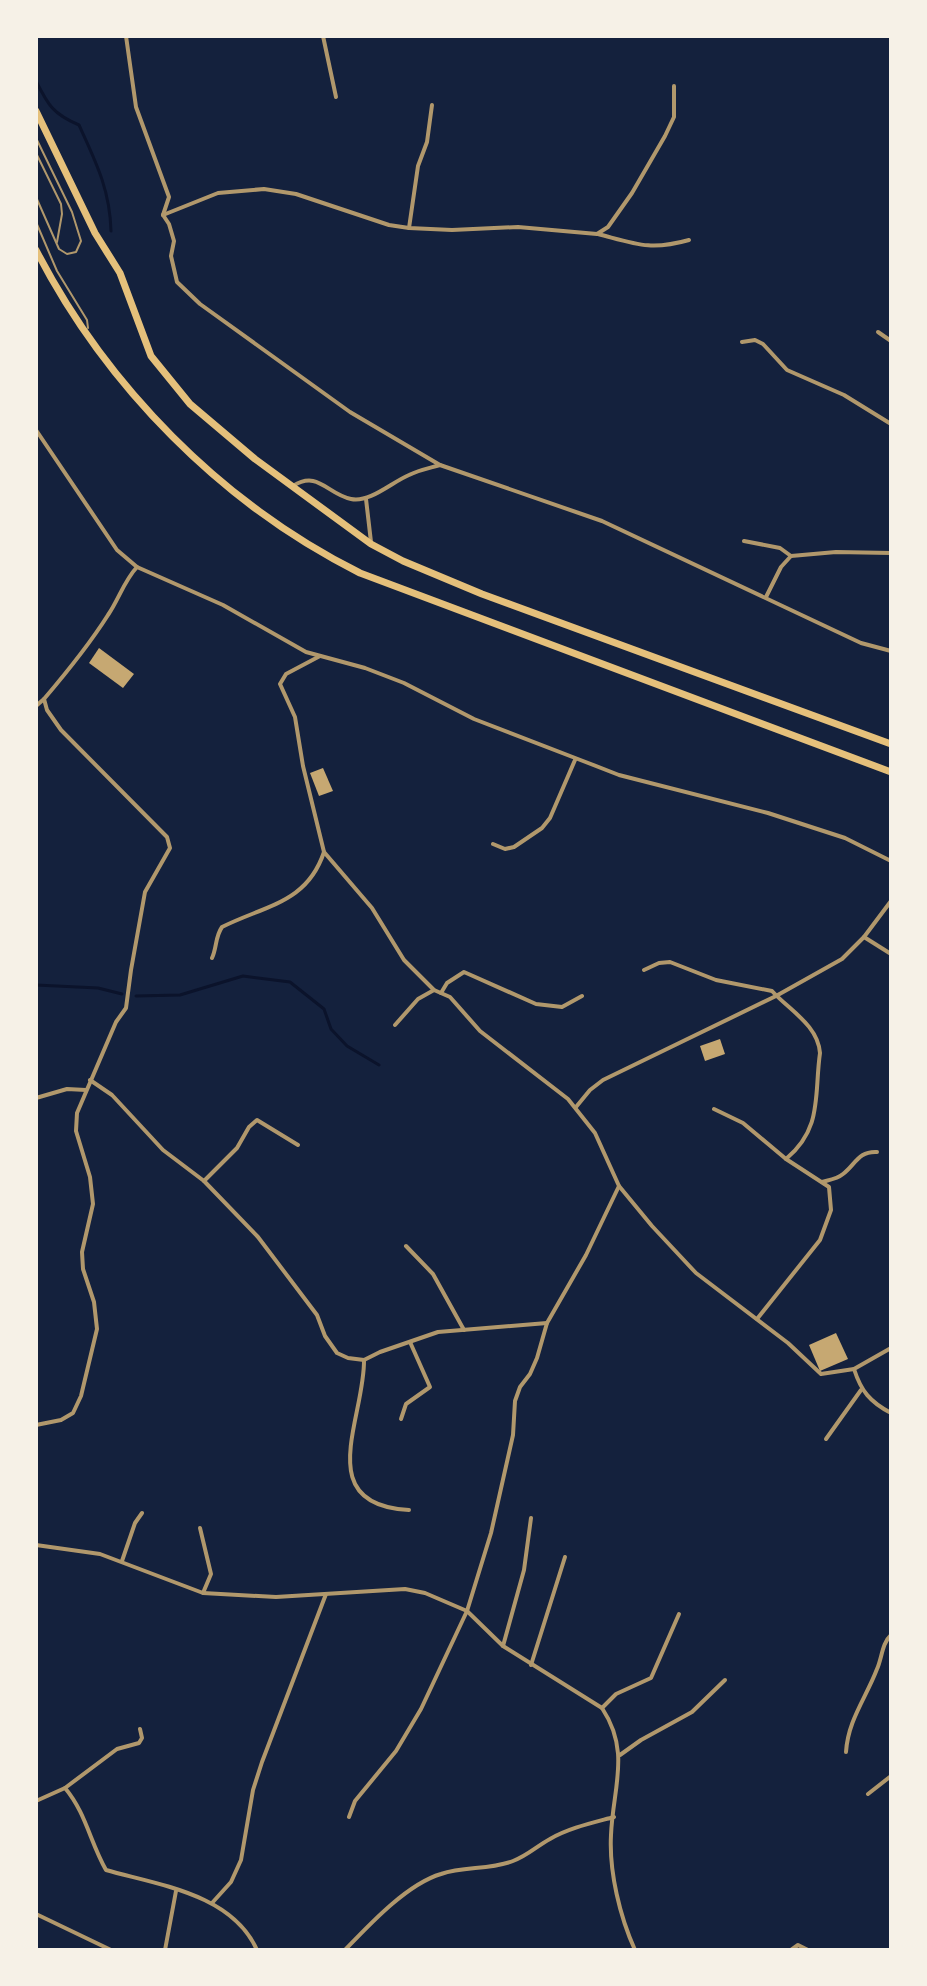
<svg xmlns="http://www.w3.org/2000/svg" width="927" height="1986" viewBox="0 0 927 1986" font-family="Lora,serif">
<rect width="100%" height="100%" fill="#14213d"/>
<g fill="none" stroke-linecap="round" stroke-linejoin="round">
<!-- stream -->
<g stroke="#0b132b" stroke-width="3">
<path d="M36,81C48,105 53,114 79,125C96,162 110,190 111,231"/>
<path d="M36,985L98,988L122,994"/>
<path d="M136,996L180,995L243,976L290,982L324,1009L331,1029L347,1046L379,1065"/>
</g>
</g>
<!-- building -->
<g fill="#c6a872">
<path d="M99,648L134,674L123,688L89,663Z"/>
<path d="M323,768L333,791L319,796L310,773Z"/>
<path d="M720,1039L725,1054L705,1061L700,1046Z"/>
<path d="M836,1333L848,1359L820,1371L809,1345Z"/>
</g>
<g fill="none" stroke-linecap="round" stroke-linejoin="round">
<!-- service -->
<g stroke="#b1986c" stroke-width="2">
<path d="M36,138L72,212L81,241L76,252L67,254L59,249L36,197"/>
<path d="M36,153L61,204L62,214L57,242"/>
<path d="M36,222L57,271L87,320L88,328"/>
</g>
<!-- minor -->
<g stroke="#b1986c" stroke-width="4">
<path d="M126,36L136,107L169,197L163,215"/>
<path d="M323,36L336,97"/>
<path d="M163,215L169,224L174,241L171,256L177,282L200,304L350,412L440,465L602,521L861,643L891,651"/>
<path d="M163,215L218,193L264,189L296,194L389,225L409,228L452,230L518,227L597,234L608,227L632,193L665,136L674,117V86"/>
<path d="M409,228L418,166L427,142L432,105"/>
<path d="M598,234C636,244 650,251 689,240"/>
<path d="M878,332L891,341"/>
<path d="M742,342L755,340L763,344L787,370L844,395L891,424"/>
<path d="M36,430L117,550L137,567L223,605L306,652L365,668L404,683L474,719L583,761L619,775L768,813L845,838L891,861"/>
<path d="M293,486C318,470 327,494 351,499C370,503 392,482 409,475C419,470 430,468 440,465"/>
<path d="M366,499L371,542"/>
<path d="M744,541L780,548L791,556"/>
<path d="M766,597L781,567L791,556L836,552L891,553"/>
<path d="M320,656L286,674L280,684L295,717L303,766L324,852L372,908L404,960L434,990L450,997L480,1031L568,1099L595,1133L619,1186L652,1226L696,1273L788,1343L821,1374L854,1369"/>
<path d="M36,706L44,699"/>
<path d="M493,844L505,849L514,847L542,828L550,818L575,760"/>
<path d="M864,937L891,954"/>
<path d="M212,958C217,947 215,937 222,927C266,905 307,903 324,852"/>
<path d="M644,970L659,963L670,962L716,980L772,991C789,1010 818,1025 820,1053C814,1095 823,1128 786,1159"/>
<path d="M441,993L447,983L464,972L536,1004L562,1007L582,996"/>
<path d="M395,1025L418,999L434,990"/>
<path d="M90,1080L112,1095L163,1150L204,1181L258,1237L317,1315L325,1336L337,1353L348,1358L364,1360L380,1352L438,1332L547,1323"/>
<path d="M36,1098L67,1089L86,1090"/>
<path d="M576,1107L590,1090L603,1080L776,996L842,959L864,937L891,901"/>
<path d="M714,1109L743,1123L786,1159L829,1187L831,1210L820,1240L757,1319"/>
<path d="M204,1181L237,1148L249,1127L257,1120L298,1145"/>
<path d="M822,1182C829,1180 837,1179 843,1174C856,1164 858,1151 877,1152"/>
<path d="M406,1246L433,1274L464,1330"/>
<path d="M891,1348L854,1369C861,1391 870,1402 891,1413"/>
<path d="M364,1360C365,1418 311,1505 409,1510"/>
<path d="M401,1419L406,1404L430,1387L410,1342"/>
<path d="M36,1425L61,1420L73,1413L81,1396L97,1329L94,1302L83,1269L82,1252L93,1204L90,1177L76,1131L77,1113L116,1022L126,1008L131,970L145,892L170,848L167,837L61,730L47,710L44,699C67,672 89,645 108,615C119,599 124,581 137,567"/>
<path d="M826,1439L861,1390"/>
<path d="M200,1528L211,1574L203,1593"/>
<path d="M36,1545L100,1554L203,1593L276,1597L405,1589L425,1593L467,1611L503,1646L602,1708C631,1752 613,1787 611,1835C609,1872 620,1917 635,1950"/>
<path d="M122,1561L135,1523L142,1513"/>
<path d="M503,1646L524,1570L531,1518"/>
<path d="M531,1665L565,1557"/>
<path d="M602,1708L616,1694L651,1678L679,1614"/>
<path d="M846,1752C848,1720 866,1698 877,1669C882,1658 882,1643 891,1635"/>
<path d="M620,1755L641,1740L692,1712L725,1680"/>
<path d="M65,1788C86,1813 90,1842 106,1870C159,1885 232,1894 257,1950"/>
<path d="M868,1794L891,1776"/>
<path d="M36,1801L65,1788L117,1749L139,1743L142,1738L140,1729"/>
<path d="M349,1817L355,1801L396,1751L421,1709L467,1611L491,1533L513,1435L515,1401L520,1387L530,1374L537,1358L547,1323L586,1255L619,1186"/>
<path d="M212,1903L231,1882L241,1860L253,1790L262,1762L326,1594"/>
<path d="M36,1914L111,1950"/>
<path d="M165,1950L176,1891"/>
<path d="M345,1950C369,1925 407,1884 441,1874C464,1866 489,1870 513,1861C527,1856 537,1846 550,1839C569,1828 592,1823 614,1817"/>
<path d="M791,1950L798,1945L808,1950"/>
</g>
<!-- trunk -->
<g stroke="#e5c07b" stroke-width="7">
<path d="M36,111L95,233L120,273L151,356L190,404L255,459L371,544L403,561L482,594L891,744"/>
<path d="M36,250C106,386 222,504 360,573L891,772"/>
</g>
</g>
<!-- border -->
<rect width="927" height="1986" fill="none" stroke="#f6f1e7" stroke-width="76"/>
</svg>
